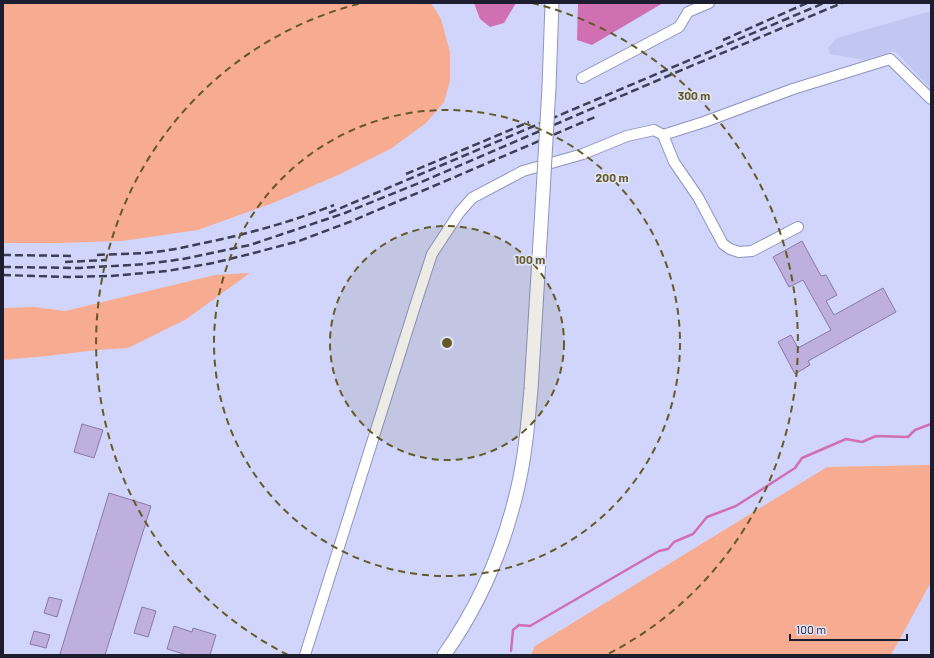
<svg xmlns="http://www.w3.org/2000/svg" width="934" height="658" viewBox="0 0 934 658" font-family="Barlow,sans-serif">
<rect width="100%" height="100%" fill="#d1d5fc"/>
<!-- built -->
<path fill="#c2c7f2" d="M931,11V89L895,51L864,60L830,54L828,48L837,38Z"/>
<!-- green -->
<g fill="#f7ab90">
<path d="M3,3H431L441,19L450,52V81L444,102L426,123L392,148L336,176L273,203L198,230L122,241L57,243H3Z"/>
<path d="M250,273L185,320L128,348L97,350L47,356L3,360V308L35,307L65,311L215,275Z"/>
<path d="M931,465V582L891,655H531L535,646L827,467Z"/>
</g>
<!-- water -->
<g fill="#d06fb2">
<path d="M474,3H516L504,23L490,27L480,19Z"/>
<path d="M578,3H663L592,45L577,40Z"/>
</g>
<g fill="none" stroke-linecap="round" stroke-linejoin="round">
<!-- stream -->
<path stroke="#d06fb2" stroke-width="2.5" d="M511,651L513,630L519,625L530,626L659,551L668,549L674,542L693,534L707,517L736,506L795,468L802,458L846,439L862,442L876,436L908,437L915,430L931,424"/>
</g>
<!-- building -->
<g fill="#beafde" stroke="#887aa5">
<path d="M802,241L821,276L826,275L837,295L826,301L834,315L883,288L896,312L808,361L810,365L795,374L778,342L791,335L798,348L831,330L803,280L789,287L773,257Z"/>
<path d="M82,424L103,430L94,458L74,452Z"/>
<path d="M109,493L151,506L105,655H64L60,654Z"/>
<path d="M49,597L62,600L57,617L44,613Z"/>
<path d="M142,607L156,611L148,637L134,633Z"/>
<path d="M174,626L192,632L193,628L216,635L210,655H187L167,649Z"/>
<path d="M34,631L50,635L46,648L30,644Z"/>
</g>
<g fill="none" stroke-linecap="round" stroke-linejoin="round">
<defs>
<g id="minor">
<path d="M582,78L679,27L688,12L709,3"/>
<path d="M663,135L704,122L793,89L890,59L931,99"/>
<path d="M305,655L416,303L432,254L459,213L472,198L523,171L583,154L627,136L654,130L663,135L674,162L698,197L723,244L730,249L739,252L752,251L798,227"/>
</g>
<g id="major">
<path d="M549,87L552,3"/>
<path d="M444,655C479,606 503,550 517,491C525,458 528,423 531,389L543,192"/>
</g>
</defs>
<!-- minor casing -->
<use href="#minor" stroke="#8f94c2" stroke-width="12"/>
<!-- major casing -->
<use href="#major" stroke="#8f94c2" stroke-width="15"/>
<!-- minor -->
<use href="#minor" stroke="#fff" stroke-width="10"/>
<!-- major -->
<use href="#major" stroke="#fff" stroke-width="13"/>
<!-- rail -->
<g stroke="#3c3e53" stroke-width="2.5" stroke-dasharray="8 4" stroke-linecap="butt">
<path d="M723,40L807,3"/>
<path d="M406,174L529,122"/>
<path d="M329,213L824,3"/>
<path d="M3,255L75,256"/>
<path d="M97,255C113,254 130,254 146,253C170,251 194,245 218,240C258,231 296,220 334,205"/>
<path d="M65,262L107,260"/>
<path d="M3,267L80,268L146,264L183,259L250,245L345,213L419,183L684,69L842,3"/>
<path d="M3,275L67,277L111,276L167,271L213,263L250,254L299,241L352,221L595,117"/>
</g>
<defs>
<path id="major-bridge" d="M543,192L549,87"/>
</defs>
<!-- major-bridge casing -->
<use href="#major-bridge" stroke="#8f94c2" stroke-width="15" stroke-linecap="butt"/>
<!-- major-bridge -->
<use href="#major-bridge" stroke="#fff" stroke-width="13"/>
</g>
<!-- distance rings -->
<circle cx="447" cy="343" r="117" fill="#635a27" fill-opacity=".12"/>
<g fill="none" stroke="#635a27" stroke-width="2" stroke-dasharray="7 5">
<circle cx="447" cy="343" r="117"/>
<circle cx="447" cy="343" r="233"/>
<path d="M288 655A350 350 0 0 1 362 3M532 3A350 350 0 0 1 606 655"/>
</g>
<circle cx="447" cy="343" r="6" fill="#635a27" stroke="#e1e4f8" stroke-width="2"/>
<g font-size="12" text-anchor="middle" font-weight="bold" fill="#635a27" stroke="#e1e4f8" stroke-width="3.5" stroke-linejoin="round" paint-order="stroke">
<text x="694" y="100">300 m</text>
<text x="612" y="182">200 m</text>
<text x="530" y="264">100 m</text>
</g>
<!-- border -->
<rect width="934" height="658" fill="none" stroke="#1c1e2f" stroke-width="8"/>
<!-- scale -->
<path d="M790 634v6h117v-6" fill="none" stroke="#1c1e2f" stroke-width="2"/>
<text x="796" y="634" font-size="12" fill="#1c1e2f" stroke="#e1e4f8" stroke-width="3" paint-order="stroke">100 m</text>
</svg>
